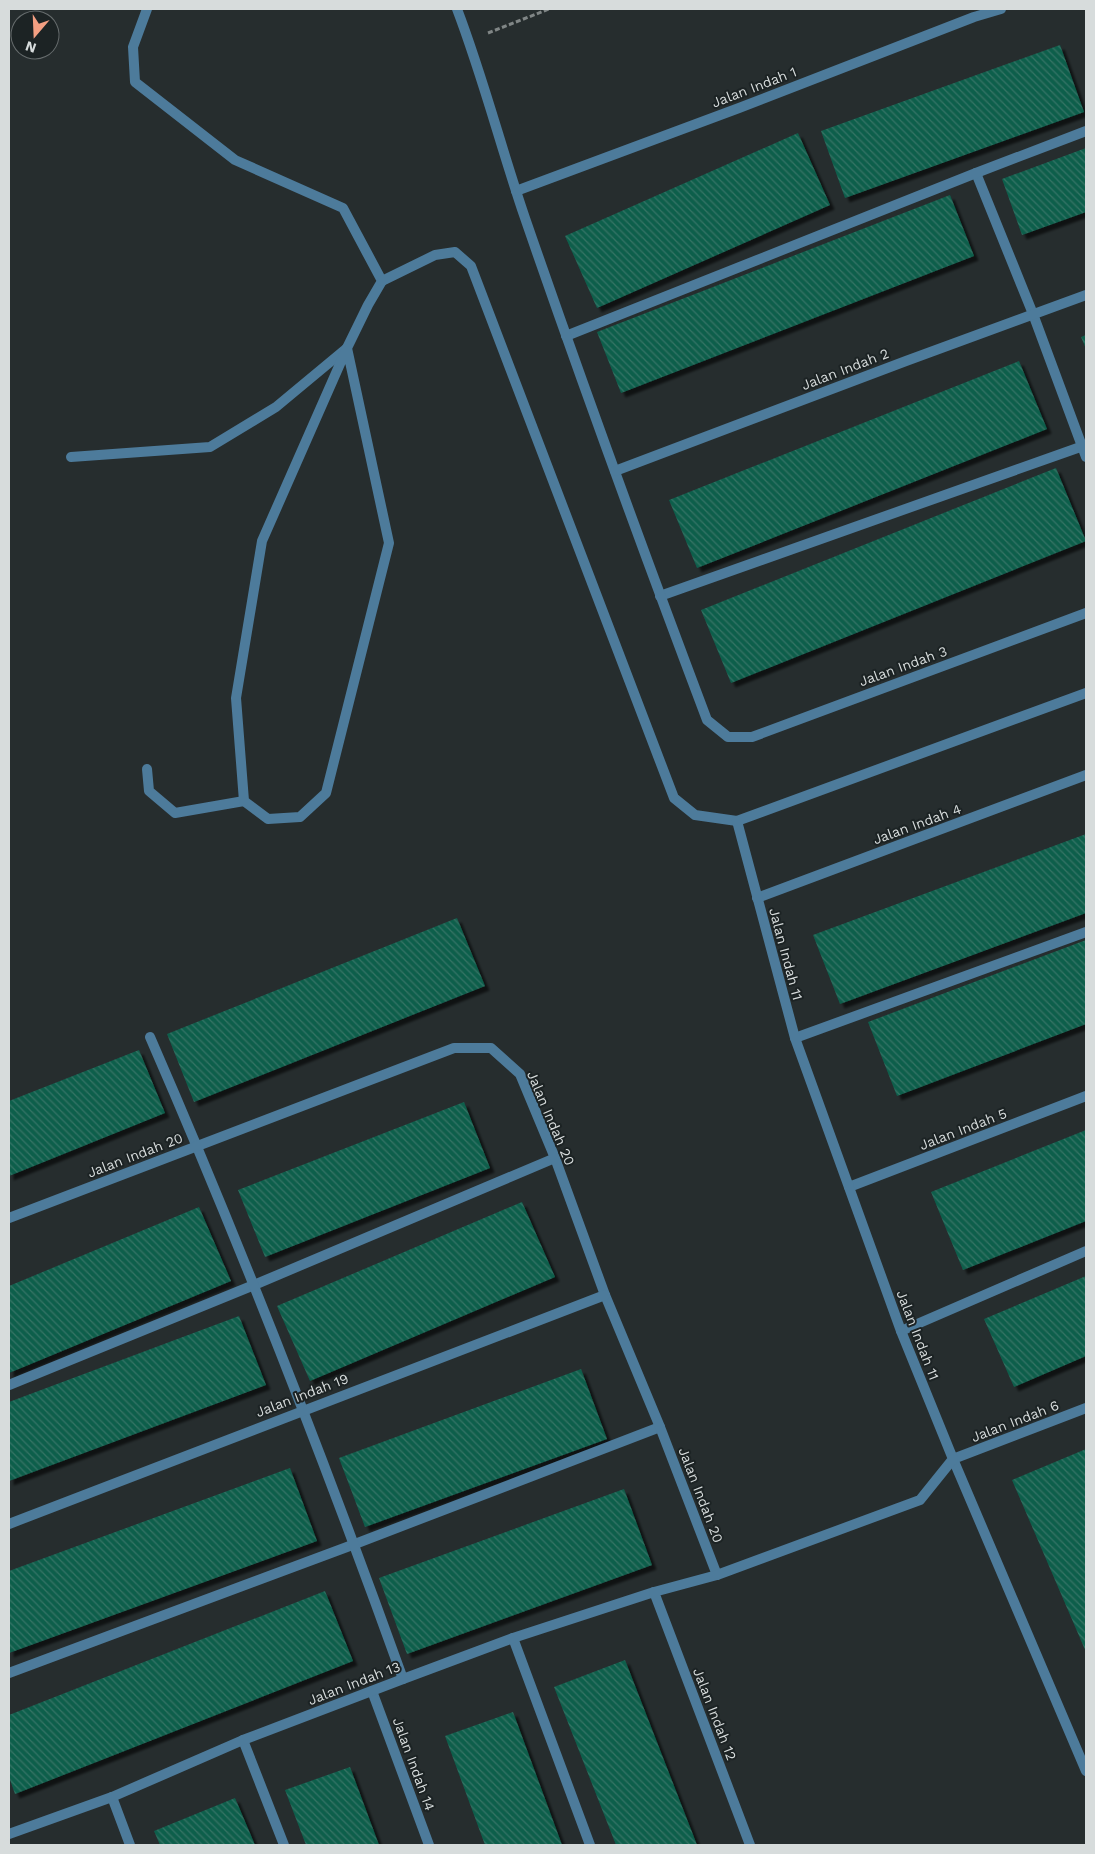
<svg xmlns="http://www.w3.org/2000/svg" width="1095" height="1854" viewBox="0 0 1095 1854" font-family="'Work Sans',sans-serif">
<defs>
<pattern id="building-back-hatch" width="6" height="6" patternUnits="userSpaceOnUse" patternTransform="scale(1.25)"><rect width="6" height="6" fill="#115e4c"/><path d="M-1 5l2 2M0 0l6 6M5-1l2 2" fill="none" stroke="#337465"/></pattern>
<filter id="shadow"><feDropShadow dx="4.5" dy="4.5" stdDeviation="1" flood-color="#0009"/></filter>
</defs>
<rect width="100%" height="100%" fill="#262d2e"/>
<!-- building -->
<g fill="url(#building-back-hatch)" filter="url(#shadow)">
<path d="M1060,45L1084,112L845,198L821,131Z"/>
<path d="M798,133L830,205L597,308L565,236Z"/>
<path d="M1086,148V212L1022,235L1002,179Z"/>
<path d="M950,195L974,256L621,393L597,332Z"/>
<path d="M1086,335V349L1081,337Z"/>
<path d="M1019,361L1047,429L697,568L669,500Z"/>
<path d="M1056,468L1086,541L731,683L701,610Z"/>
<path d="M1086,834V913L840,1004L813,935Z"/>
<path d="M457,918L485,986L194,1102L167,1034Z"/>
<path d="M1086,940V1024L897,1096L868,1022Z"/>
<path d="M139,1050L165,1113L9,1176V1101Z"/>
<path d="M464,1102L490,1168L265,1257L238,1190Z"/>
<path d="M1086,1130V1221L963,1270L931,1192Z"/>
<path d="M522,1202L555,1277L310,1381L277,1306Z"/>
<path d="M199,1207L231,1281L9,1373V1286Z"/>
<path d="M1086,1276V1356L1014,1387L984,1319Z"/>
<path d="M239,1316L266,1385L9,1481V1402Z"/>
<path d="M581,1369L607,1439L365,1527L339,1458Z"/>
<path d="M1086,1449V1652L1012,1480Z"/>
<path d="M290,1468L317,1541L9,1653V1571Z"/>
<path d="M624,1489L652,1565L407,1654L379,1578Z"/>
<path d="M325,1591L353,1661L15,1794L9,1777V1715Z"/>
<path d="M625,1660L697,1845H616L554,1687Z"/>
<path d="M513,1712L562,1845H485L445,1736Z"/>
<path d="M350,1767L379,1845H306L285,1790Z"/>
<path d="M235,1798L255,1845H160L154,1831Z"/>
</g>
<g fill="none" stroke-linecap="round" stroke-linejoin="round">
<!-- path -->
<path stroke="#808686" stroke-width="3" stroke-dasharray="5 2.5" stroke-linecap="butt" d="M488,33L549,9"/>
<!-- service -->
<g stroke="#4d7b9b" stroke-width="10">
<path d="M976,173L1033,314"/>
<path d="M566,336L976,173L1086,131"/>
<path d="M71,457L210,447L276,407L347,348"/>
<path d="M660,596L1086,445"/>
<path d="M147,769L149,791L175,813L244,801"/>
<path d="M795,1038L1086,932"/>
<path d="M901,1331L1086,1251"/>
<path d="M9,1385L254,1285L555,1158"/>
<path d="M513,1638L590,1845"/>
<path d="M9,1673L355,1544L660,1427"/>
<path d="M243,1740L284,1845"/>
</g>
<!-- minor -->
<g stroke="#4d7b9b" stroke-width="10">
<path d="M147,9L133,47L135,82L235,160L343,208L382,281L368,305L347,348L262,541L236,698L244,801L268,819L300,817L326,793L389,543L347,348"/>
<path d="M457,9C483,77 501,148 525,218C583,386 644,553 707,720L728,737H752L1086,613"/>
<path d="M516,191L739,108L974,17L1001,9"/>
<path d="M382,281L435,255L455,252L471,266L674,798L695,815L737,821"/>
<path d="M1033,314L1086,457"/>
<path d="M615,471L906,361L1086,295"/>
<path d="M757,898L1086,775"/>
<path d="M150,1037C242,1248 325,1462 403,1679"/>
<path d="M849,1187L1086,1096"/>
<path d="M9,1218L454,1048H491L520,1074L555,1158L605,1295L660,1427L717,1575"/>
<path d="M1086,1408L953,1459L1086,1771"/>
<path d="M9,1524L605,1295"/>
<path d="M372,1691L429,1845"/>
<path d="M112,1797L130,1845"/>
<path d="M9,1834L112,1797L243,1740L403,1679L513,1638L654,1592"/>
</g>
<!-- tertiary -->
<path stroke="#4d7b9b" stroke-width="10" d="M750,1845L654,1592L717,1575L920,1500L953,1459L901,1331L795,1038L737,821L1086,693"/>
</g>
<g text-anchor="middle" stroke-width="4" stroke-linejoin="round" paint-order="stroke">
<!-- street labels -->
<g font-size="14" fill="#d7dcdc" stroke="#1c2324">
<text transform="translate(754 87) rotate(-21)" y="5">Jalan Indah 1</text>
<text transform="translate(845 369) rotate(-21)" y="5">Jalan Indah 2</text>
<text transform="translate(903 666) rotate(-20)" y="5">Jalan Indah 3</text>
<text transform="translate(917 824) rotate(-20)" y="5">Jalan Indah 4</text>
<text transform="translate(786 954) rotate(75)" y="5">Jalan Indah 11</text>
<text transform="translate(551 1118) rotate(67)" y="5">Jalan Indah 20</text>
<text transform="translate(963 1129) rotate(-21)" y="5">Jalan Indah 5</text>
<text transform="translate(135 1155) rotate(-21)" y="5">Jalan Indah 20</text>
<text transform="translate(918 1335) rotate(69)" y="5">Jalan Indah 11</text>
<text transform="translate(302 1395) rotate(-21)" y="5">Jalan Indah 19</text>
<text transform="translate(1015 1421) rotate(-21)" y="5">Jalan Indah 6</text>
<text transform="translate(701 1495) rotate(69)" y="5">Jalan Indah 20</text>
<text transform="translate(354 1683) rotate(-21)" y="5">Jalan Indah 13</text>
<text transform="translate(715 1714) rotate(69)" y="5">Jalan Indah 12</text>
<text transform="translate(414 1764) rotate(70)" y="5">Jalan Indah 14</text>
</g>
</g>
<!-- border -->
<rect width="1095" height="1854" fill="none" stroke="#d7dcdc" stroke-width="20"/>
<!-- north arrow -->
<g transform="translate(35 35) rotate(199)"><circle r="24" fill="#1c2324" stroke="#676d6e"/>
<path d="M0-4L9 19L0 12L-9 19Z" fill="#f39f82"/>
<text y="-8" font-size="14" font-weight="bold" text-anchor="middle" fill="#d7dcdc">N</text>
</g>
</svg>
